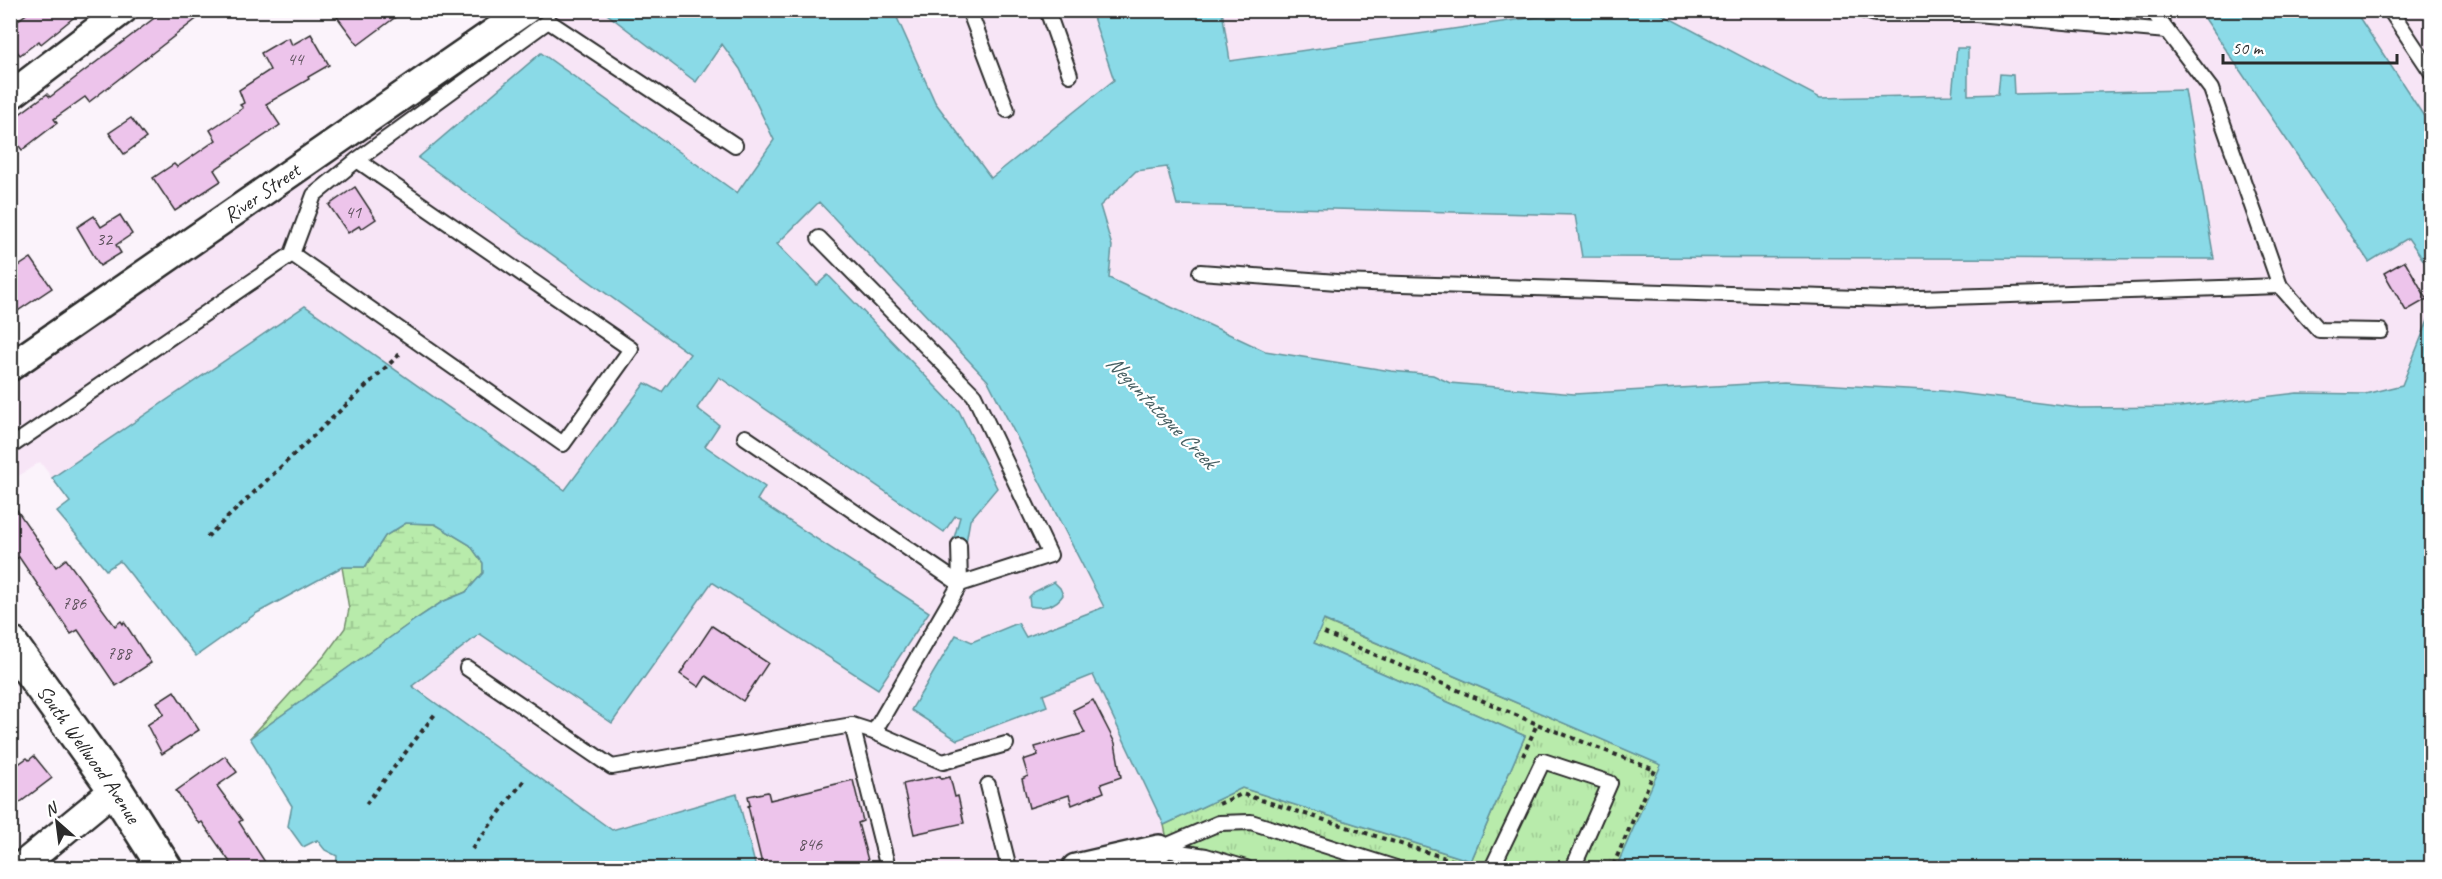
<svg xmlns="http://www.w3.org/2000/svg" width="2442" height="879" viewBox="0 0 2442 879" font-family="Caveat,sans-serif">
<defs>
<pattern id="wetland-marsh" width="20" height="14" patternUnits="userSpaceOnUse" patternTransform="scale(1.5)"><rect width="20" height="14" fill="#b8ebab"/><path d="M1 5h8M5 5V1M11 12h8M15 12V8" fill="none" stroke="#9eca93"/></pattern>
<pattern id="park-tufts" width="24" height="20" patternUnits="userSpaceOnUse" patternTransform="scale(1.5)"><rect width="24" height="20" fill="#b8ebab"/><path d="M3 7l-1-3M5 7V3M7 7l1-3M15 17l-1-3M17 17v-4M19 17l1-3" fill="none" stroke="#9eca93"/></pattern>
</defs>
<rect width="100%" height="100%" fill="#fbf3fb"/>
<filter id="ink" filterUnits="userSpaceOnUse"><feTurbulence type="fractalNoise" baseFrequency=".0167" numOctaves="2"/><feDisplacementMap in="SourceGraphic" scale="12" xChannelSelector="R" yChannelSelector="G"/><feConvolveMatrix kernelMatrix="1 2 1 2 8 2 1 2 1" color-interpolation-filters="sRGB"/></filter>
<g filter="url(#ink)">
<!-- built -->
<g fill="#f7e5f6">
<path d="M1222,10L1579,11L1230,61Z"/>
<path d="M534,11H603L696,82L722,44L740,69L774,140L737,193L541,53L418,158L690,354L662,392L645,383L565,491L305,306L52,478L40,462L11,481L10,372Z"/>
<path d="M894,11H1091L1115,80L991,178L935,102Z"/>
<path d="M1656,11H2200L2369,262L2408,238L2431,271V313L2402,385L2365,394L2297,393L2180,407L2080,408L1942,391L1784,382L1574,394L1450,383L1433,375L1391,371L1265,351L1109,278L1112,246L1100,206L1136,171L1168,167L1177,205L1575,215L1582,257L2213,258L2184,90L2014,94L2000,74L1998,94L1968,95V49L1957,48L1952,96L1820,98Z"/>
<path d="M2355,11H2419L2431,30V127Z"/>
<path d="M819,202L988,381L1104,607L1026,637L1018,623L972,642L911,710L957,740L1046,706L1042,695L1093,675L1164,825L1616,868H756L737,794L612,830L412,686L480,634L612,723L712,582L877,689L929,612L756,499L765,487L704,446L697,408L718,377L944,532L955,515L960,517L965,548L970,520L997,488L829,275L817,285L777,244Z"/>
</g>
<!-- wetland -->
<path fill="url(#wetland-marsh)" stroke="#728b6b" stroke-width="1.5" d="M406,523L435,524L470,545L483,563V573L466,592L442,602L416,619L250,738L326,654L345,628L349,609L342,567H365L385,536Z"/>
<!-- park -->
<path fill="url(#park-tufts)" stroke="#728b6b" stroke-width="1.5" d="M1323,620L1662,765L1616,868H1173L1164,825L1242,788L1471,861L1525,736L1314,643Z"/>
<!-- water -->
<g fill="#8adae7" stroke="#64949c" stroke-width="1.5">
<path d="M603,11H894L935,102L991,178L1114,80L1091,11H1222L1230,61L1579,11H1656L1820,98L1952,95L1957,48H1968V95L1998,94L2000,74L2013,75L2014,94L2185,90L2214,259L1582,257L1575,215L1177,205L1167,167L1136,171L1100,206L1112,246L1109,278L1265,351L1391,371L1433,375L1450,383L1574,394L1784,382L1942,391L2080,408L2180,407L2297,393L2365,394L2402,385L2431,313V868H1616L1661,765L1324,620L1314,643L1525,736L1471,861L1242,788L1164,825L1093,675L1043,695L1047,706L957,740L911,710L956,635L972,642L1018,623L1026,637L1104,607L988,381L819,202L777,244L817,285L828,275L959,411L997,488L970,520L965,548L952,545L960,517L955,516L944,532L719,377L697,408L719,425L705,446L765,487L757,500L929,612L878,689L712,582L612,723L480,634L412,686L612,830L737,794L756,868H336L337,856L325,850L317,840L303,847L288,826L292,806L250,738L416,619L442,602L466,592L483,573V563L470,545L435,524L406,523L385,536L365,567H342L257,613L196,656L120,561L106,570L57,512L70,502L52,478L305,306L565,490L645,383L662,392L690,354L418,158L541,53L737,193L774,140L740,69L722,44L696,82Z"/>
<path d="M2200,11H2355L2431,127V271L2408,238L2369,262Z"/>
<path d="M1054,582L1060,588L1063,595C1056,606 1042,609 1030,606L1029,597L1034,592Z"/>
</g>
<!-- building -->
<g fill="#edc4eb" stroke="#2b2b2b" stroke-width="1.5">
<path d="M32,10H83L41,44L39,41L20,55L10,43V26Z"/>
<path d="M165,10H208L89,102L85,97L54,119L57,123L22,150L10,134V121L47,94L50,97Z"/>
<path d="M332,10H405L358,45Z"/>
<path d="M311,34L329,65L308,77L309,79L266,104L280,125L214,170L221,181L175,211L153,178L174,164L177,167L216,140L210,130L243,108L240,105L244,103L239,90L270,70L261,53L285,39L289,38L292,45Z"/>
<path d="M131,118L146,138L124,154L109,133Z"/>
<path d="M355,187L376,219L361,229L359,226L348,233L329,205Z"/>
<path d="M120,215L132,234L116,245L121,253L100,266L77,227L94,216L101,227Z"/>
<path d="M31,258L52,288L10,316V272Z"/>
<path d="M2405,261L2427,299L2406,311L2384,273Z"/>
<path d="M10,500L56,567L66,559L115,626L121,621L123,624L124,622L151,663L116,686L78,630L71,634L19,557L10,563Z"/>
<path d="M712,626L768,663L743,701L706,676L699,687L680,674Z"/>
<path d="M174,691L199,730L162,754L147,725L164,714L157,702Z"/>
<path d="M1093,700L1115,743L1121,777L1101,784L1104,792L1072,805L1069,795L1029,808L1022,779L1028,776L1023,760L1038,755L1035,747L1085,733L1073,710Z"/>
<path d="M34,756L52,778L10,810V770L27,758L29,760Z"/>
<path d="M225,756L237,772L217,786L242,820L239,822L269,868H234L202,822L199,824L176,791Z"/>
<path d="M940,776L941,779L950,777L955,797L958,796L964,823L914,834L903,784Z"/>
<path d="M853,780L863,821L858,823L870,868H763L748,806L750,805L748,796L768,792L770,800Z"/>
</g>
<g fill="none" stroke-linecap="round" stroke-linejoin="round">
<defs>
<g id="service">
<path d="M969,10L1007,110"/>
<path d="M1047,10L1070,75"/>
<path d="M1862,10L1876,14H1976V10"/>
<path d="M2152,10L2167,31"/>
<path d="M2390,10L2432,73"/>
<path d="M357,160L548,21L735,145"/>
<path d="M819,238L974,395L1050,555L960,584L959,545"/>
<path d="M1200,272L1337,282L1889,299L2280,286L2211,89L2167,31L1976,14"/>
<path d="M2280,286L2319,330L2381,331"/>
<path d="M745,437L960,584L874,732"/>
<path d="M10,447L292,254L314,195L357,160L631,349L563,444L292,254"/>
<path d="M467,668L612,767L852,725L874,732L943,762L1006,744"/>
<path d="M852,725L888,868"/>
<path d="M988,785L1009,868"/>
<path d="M1246,868L1206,856L1159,849L1219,823L1251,822L1396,868"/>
<path d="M1492,868L1543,761L1610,783L1573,868"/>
</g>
<g id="minor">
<path d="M10,96L123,10"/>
<path id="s1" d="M10,367L526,10"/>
<path d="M19,868L115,789"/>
<path d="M1076,868L1159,849"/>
</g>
<g id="tertiary">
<path id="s2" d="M10,643L115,789L165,868"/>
</g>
</defs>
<!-- service casing -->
<use href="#service" stroke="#2b2b2b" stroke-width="18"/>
<!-- minor casing -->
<use href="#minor" stroke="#2b2b2b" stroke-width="32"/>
<!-- tertiary casing -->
<use href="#tertiary" stroke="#2b2b2b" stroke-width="38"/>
<!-- path -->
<g stroke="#2b2b2b" stroke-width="4" stroke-dasharray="4.5 4.5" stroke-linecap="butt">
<path d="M207,537L402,352"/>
<path d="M1324,633L1537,724"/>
<path d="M1523,756L1537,724L1655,770L1612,868"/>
<path d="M366,804L435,714"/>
<path d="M1219,804L1242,794L1474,867"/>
<path d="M472,849L525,779"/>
</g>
<!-- service -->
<use href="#service" stroke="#fff" stroke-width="14"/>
<!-- minor -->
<use href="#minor" stroke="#fff" stroke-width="27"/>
<!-- tertiary -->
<use href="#tertiary" stroke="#fff" stroke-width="33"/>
</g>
</g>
<g text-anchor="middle" stroke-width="4.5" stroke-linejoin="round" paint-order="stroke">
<!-- number labels -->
<g font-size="18" fill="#5c515b">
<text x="295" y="65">44</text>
<text x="353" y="218">41</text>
<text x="104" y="245">32</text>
<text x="74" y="609">786</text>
<text x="119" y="659">788</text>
<text x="810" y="850">846</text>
</g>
<!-- street labels -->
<g font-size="21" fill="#2b2b2b" stroke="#fff">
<text dy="7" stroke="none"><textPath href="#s1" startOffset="306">River Street</textPath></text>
<text dy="7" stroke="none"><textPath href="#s2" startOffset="136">South Wellwood Avenue</textPath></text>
</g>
<!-- water labels -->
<g font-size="22" font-style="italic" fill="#486063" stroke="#fff">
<text transform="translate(1162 411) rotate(46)" y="8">Neguntatogue Creek</text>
</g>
</g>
<!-- margin -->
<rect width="2442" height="879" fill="none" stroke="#fff" stroke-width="36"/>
<rect x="18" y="18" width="2406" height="843" fill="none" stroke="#2b2b2b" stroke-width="2" filter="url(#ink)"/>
<!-- north arrow -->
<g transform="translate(57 822) rotate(332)" stroke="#ffffff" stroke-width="4.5" paint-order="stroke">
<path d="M0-4.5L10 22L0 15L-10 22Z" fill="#2b2b2b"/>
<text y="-9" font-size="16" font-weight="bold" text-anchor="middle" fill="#2b2b2b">N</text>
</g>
<!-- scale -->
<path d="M2223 54v9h174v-9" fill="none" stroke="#2b2b2b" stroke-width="3"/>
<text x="2232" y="54" font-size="18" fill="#2b2b2b" stroke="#ffffff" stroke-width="4.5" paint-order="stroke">50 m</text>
</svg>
